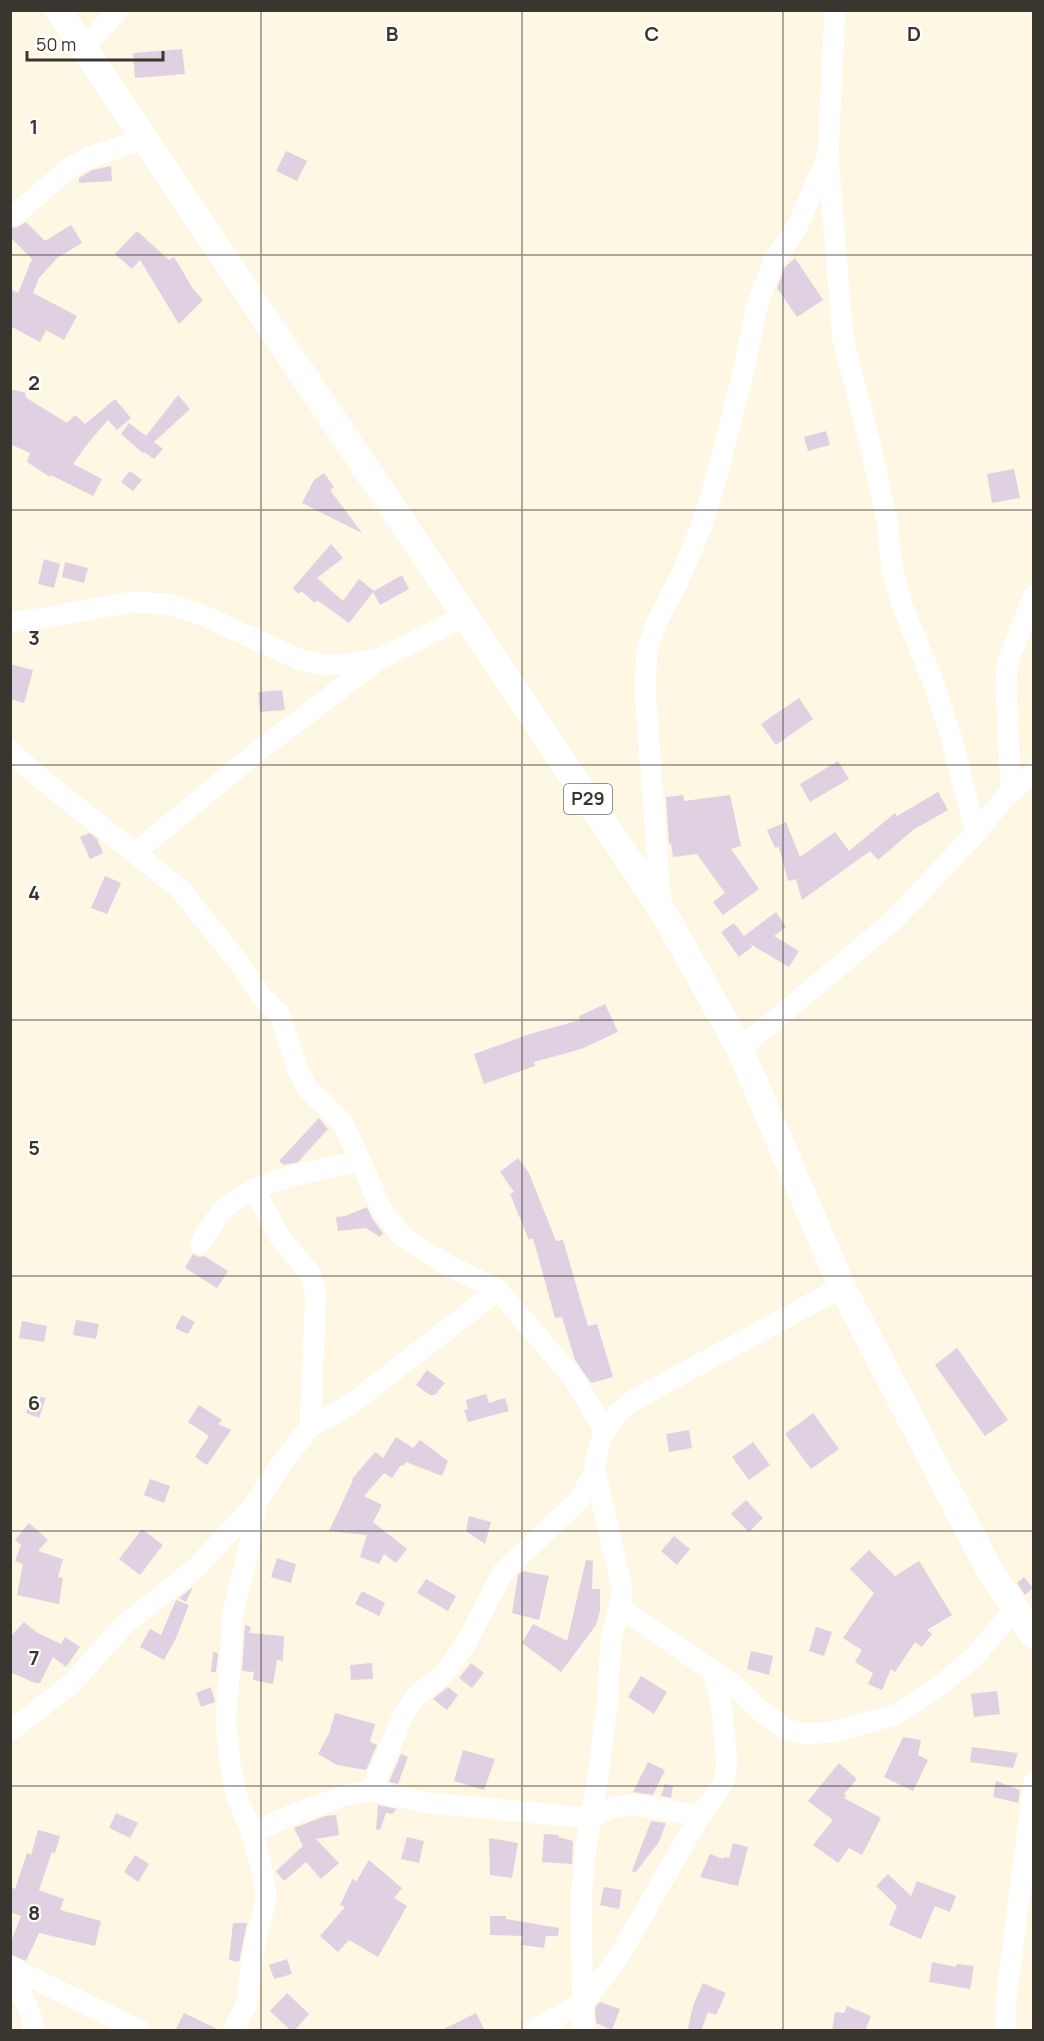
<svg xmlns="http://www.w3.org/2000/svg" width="1044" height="2041" viewBox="0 0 1044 2041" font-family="Manrope,sans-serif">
<rect width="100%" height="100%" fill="#fdf7e4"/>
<!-- building -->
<g fill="#dfd1e1">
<path d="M182,49L185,74L135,78L133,53Z"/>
<path d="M286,151L307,161L297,181L276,171Z"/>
<path d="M111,166L112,181L79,183V178L92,170Z"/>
<path d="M26,222L45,241L71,225L82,243L57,258L39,278L33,293L77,316L64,340L46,330L40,342L10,326V289L18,293L32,259L10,237V228L18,227Z"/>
<path d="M137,231L169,260L174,257L193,289L203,300L179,324L140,260L132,269L115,254Z"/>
<path d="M795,258L823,300L797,317L777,288L785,267Z"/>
<path d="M10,389L26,393L25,397L67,423L75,415L85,424L115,399L131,418L117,430L108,420L88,443L73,464L102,479L93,496L51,475L50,477L27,462L30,453L10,444Z"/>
<path d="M178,395L190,409L154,442L163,449L154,459L144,452L143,453L121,434L129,423L146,436Z"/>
<path d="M826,431L830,445L808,451L804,437Z"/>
<path d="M1014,469L1020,498L992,503L987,474Z"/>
<path d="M130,471L142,480L133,491L121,482Z"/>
<path d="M324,473L334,487L330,490L362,533L302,503L314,480Z"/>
<path d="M331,544L343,558L317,578L343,601L359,579L374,591L402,575L409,589L380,605L373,592L349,623L317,600L315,603L301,591L298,594L293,588Z"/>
<path d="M44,559L60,564L54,588L38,584Z"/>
<path d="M65,562L88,568L84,583L62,577Z"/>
<path d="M10,664L33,670L24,703L10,699Z"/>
<path d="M282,690L285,710L260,712L258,692Z"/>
<path d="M799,698L813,719L776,745L761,724Z"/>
<path d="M838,761L849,779L810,802L800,784Z"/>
<path d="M938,792L948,810L913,830L878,860L870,851L802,900L796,879L788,881L779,847L775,848L767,830L786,822L800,857L835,832L849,851L895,813L897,816Z"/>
<path d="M683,795L684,801L730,795L741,846L731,849L759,889L723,915L713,902L725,893L697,854L673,857L671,843L669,844L666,797Z"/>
<path d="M90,833L97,839L103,853L90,859L80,837Z"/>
<path d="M105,876L121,883L107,914L91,908Z"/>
<path d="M776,912L786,927L774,936L799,951L789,967L750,944L752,947L739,957L721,932L734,923L744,936Z"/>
<path d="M605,1004L618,1032L581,1049L534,1062L535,1066L484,1084L474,1054L530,1034L580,1020L579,1016Z"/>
<path d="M319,1118L328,1129L298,1162L284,1165L279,1161Z"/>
<path d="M518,1158L529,1173L556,1241L563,1240L588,1326L597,1324L613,1377L591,1383L575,1360L562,1317L555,1318L533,1238L529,1240L510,1194L514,1192L500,1172Z"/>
<path d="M367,1207L372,1218L383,1233L380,1237L366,1228L338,1231L336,1217L345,1216Z"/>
<path d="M193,1254L199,1257L204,1256L228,1271L217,1288L185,1268Z"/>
<path d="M182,1315L195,1322L188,1334L175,1328Z"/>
<path d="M76,1320L99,1324L96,1339L73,1335Z"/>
<path d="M22,1321L47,1326L44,1342L19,1338Z"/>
<path d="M957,1348L1008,1420L985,1436L935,1365Z"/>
<path d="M427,1370L445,1383L435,1395H430L416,1385Z"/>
<path d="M33,1394L46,1398L39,1418L26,1413Z"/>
<path d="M486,1394L489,1403L505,1398L509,1411L468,1422L464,1410L468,1409L466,1400Z"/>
<path d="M199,1405L222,1420L218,1424L231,1430L207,1465L195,1457L209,1436L188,1422Z"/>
<path d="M813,1413L839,1449L811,1469L785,1434Z"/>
<path d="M689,1430L692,1448L669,1452L666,1434Z"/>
<path d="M396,1437L413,1448L420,1440L448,1461L442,1476L406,1462L403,1466L401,1465L392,1478L384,1473L364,1496L382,1505L373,1522L407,1549L396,1563L384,1554L379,1564L360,1557L367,1535L329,1531L353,1480L352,1479L375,1452L383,1458Z"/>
<path d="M753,1442L770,1465L749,1480L732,1457Z"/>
<path d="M150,1479L170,1486L164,1503L144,1495Z"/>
<path d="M746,1500L763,1518L749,1532L731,1514Z"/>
<path d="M469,1516L491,1522L485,1544L466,1531Z"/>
<path d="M29,1523L48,1540L38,1551L63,1559L58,1577L63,1578L59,1604L17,1595L23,1564L15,1561L21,1545L15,1540Z"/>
<path d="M142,1529L163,1545L140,1575L119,1559Z"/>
<path d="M674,1536L690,1549L677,1565L661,1551Z"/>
<path d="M869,1550L895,1576L919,1561L952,1615L927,1630L932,1634L922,1647L915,1642L895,1672L891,1669L882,1690L868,1684L873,1673L855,1662L862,1650L843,1638L874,1593L850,1569Z"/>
<path d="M277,1558L296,1564L291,1583L271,1577Z"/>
<path d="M586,1560L593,1561L592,1589H600V1611L596,1625L561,1672L522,1643L533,1624L567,1641Z"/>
<path d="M523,1571L549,1576L539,1620L512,1613L518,1575Z"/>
<path d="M1024,1577L1033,1588L1025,1595L1017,1583Z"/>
<path d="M426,1579L456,1596L448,1611L417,1593Z"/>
<path d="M193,1587L186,1602L179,1598Z"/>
<path d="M362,1591L385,1603L379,1616L355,1604Z"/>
<path d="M176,1600L189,1605L176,1638L164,1660L140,1647L150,1629L161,1635Z"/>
<path d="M24,1622L36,1632L61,1644L65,1637L80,1647L66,1667L53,1657L40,1683H35L10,1672V1637Z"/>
<path d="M245,1625L251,1627L249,1633L284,1636L283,1661L277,1660L273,1684L253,1680L254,1672L242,1671Z"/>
<path d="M816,1627L832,1632L824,1656L809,1651Z"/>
<path d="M751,1651L773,1656L769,1675L747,1669Z"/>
<path d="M213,1652L218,1653L216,1672H211Z"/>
<path d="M372,1663L373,1679L351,1680L350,1665Z"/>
<path d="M471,1663L484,1673L472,1688L459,1678Z"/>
<path d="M641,1676L667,1692L654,1714L628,1697Z"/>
<path d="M211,1687L215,1702L201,1707L196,1693Z"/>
<path d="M448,1687L458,1695L447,1710L433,1699Z"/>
<path d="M997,1691L1000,1714L974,1717L971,1694Z"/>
<path d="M335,1713L375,1724L370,1742L377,1745L366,1770L337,1765L318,1754L329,1734Z"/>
<path d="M903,1737L921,1740L918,1755L928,1760L913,1791L884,1777Z"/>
<path d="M972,1747L1018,1753L1013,1768L970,1762Z"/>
<path d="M463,1750L495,1759L484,1790L454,1781Z"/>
<path d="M401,1754L408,1757L398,1784L389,1782Z"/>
<path d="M648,1762L665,1770L653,1795L633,1792Z"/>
<path d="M839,1763L857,1779L844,1794L846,1795L844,1798L881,1818L862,1855L849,1848L838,1863L813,1845L833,1820L808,1801Z"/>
<path d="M996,1781L1020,1790L1018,1803L993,1797Z"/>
<path d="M665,1784L673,1787L671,1798L661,1796Z"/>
<path d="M378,1805L397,1809L392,1814L386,1813L380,1830L376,1829Z"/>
<path d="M116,1813L138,1823L130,1838L109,1828Z"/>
<path d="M336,1815L339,1835L316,1839L339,1863L321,1879L306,1862L284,1881L276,1871L303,1846L294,1828L325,1816Z"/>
<path d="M651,1821L666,1823L659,1842L635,1873L632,1871Z"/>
<path d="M38,1830L60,1836L55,1853L52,1852L39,1890L64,1899L60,1910L101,1921L95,1946L39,1933L26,1961L10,1954V1944L21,1916L10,1912V1887L15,1889L27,1853L31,1855Z"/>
<path d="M544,1834L558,1835V1837L573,1841L572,1864L542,1862Z"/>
<path d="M407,1837L424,1841L419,1863L401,1859Z"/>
<path d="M489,1838L518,1843L512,1878L490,1875Z"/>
<path d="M733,1843L748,1847L738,1886L700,1877L710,1854L723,1859L724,1857L729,1858Z"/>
<path d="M135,1855L149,1864L138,1882L124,1872Z"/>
<path d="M369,1860L402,1888L394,1898L407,1906L378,1957L349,1940L338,1952L320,1936L345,1907L340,1905L353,1878L356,1882Z"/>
<path d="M888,1874L911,1896L917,1881L956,1896L950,1912L935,1906L921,1939L889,1925L897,1906L876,1886Z"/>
<path d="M604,1887L622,1890L619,1909L600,1905Z"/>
<path d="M490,1916H506V1919L559,1928L558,1936H546L544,1948L521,1945L523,1936L490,1935Z"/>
<path d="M233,1923H247L239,1962L229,1960Z"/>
<path d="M287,1959L292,1974L274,1979L269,1965Z"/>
<path d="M932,1962L956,1967L957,1964L974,1966L970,1989L929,1982Z"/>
<path d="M703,1983L726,1993L716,2015L708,2012L701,2031H697L688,2028L693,2006Z"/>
<path d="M287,1993L309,2014L294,2031H291L270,2011Z"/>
<path d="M600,2002L620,2009L612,2030L596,2023L595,2008Z"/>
<path d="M847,2006L871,2016L865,2031H832L835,2012L844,2013Z"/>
<path d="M184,2013L221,2031H175Z"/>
<path d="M476,2013L485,2031H440Z"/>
</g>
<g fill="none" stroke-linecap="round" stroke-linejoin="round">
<!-- minor -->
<g stroke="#fff" stroke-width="21">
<path d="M835,10L828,155L843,340L870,444L887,521L892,569L902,605L934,684L951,737L976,833"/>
<path d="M83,49L118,10"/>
<path d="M10,216L15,215L68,169L87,158L144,139"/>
<path d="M10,622L39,619L131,602L168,604L202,615L296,658L322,665L347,664L376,659"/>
<path d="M10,751L33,772L180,889L239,963L262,997L280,1015L298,1070L307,1088L343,1123L382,1210L402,1236L449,1266L498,1290L574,1379L605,1431"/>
<path d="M1011,792L1006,687L1007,664L1034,595"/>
<path d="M135,853L256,753L381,658L465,616"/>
<path d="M661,908L645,688L647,650L657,622L682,573L702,525L716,479L743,373L758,302L774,261L798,225L827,158"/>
<path d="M740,1049L893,921L976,833L1006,796L1034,773"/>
<path d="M254,1189L279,1236L310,1274L316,1295L310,1427"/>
<path d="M200,1244C208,1230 217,1215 230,1204C262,1178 321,1170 361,1161"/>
<path d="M713,1671L735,1686L757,1708L786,1729L804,1734L832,1732L895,1715L938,1687L974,1657L1015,1609"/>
<path d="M10,1731L72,1683L124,1625L196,1568L256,1503L282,1463L310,1427L350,1405L498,1290"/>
<path d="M371,1791L403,1716L415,1697L445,1673L465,1645L503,1572L579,1500L595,1472"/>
<path d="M252,1833L289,1816L347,1795L371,1791L428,1803L590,1818L614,1807L635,1805L700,1816"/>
<path d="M10,1967L139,2030"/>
<path d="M10,1977C23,1993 31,2011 34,2030"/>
<path d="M234,2030L247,2002L254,1947L266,1899L264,1878L252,1833L237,1797L230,1765L226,1722L233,1613L249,1548L256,1503"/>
<path d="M533,2030L583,2003L616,1961L700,1816L724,1782L727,1764L722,1708L713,1671L633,1617L620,1605"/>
<path d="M583,2030L581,1902L586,1844L597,1782L607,1707L611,1640L620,1605L622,1587L595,1472L597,1452L605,1431L619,1412L632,1401L842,1287"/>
<path d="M1006,2030V2001L1034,1782"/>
</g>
<!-- major -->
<path stroke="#fff" stroke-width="27" d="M58,10L661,908L740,1049L842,1287L991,1573L1034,1636"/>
</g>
<!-- grid -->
<path fill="none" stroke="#39362f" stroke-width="1.5" stroke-opacity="0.55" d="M261,10V2030M522,10V2030M783,10V2030M10,255H1034M10,510H1034M10,765H1034M10,1020H1034M10,1276H1034M10,1531H1034M10,1786H1034"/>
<g text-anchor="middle" stroke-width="4.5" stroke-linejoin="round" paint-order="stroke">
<!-- shield labels -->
<rect fill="#fff" stroke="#74726d" stroke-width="1.5" x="564" y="784" width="48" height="30" rx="4.5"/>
<g font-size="18" font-weight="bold" fill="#39362f">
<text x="588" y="805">P29</text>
</g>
</g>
<g font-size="20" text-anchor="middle" font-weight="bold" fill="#39362f" stroke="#fff" stroke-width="4.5" stroke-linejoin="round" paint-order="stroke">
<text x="392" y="41">B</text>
<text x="652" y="41">C</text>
<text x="914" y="41">D</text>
<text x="34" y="134">1</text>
<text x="34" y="390">2</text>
<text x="34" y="645">3</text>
<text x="34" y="900">4</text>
<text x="34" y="1155">5</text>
<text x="34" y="1410">6</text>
<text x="34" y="1665">7</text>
<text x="34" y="1920">8</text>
</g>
<!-- border -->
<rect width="1044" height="2041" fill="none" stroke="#39362f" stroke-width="24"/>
<!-- scale -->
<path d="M27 51v9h136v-9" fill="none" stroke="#39362f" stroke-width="3"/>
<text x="36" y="51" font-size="18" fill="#39362f" stroke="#ffffff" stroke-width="4.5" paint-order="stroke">50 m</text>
</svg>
